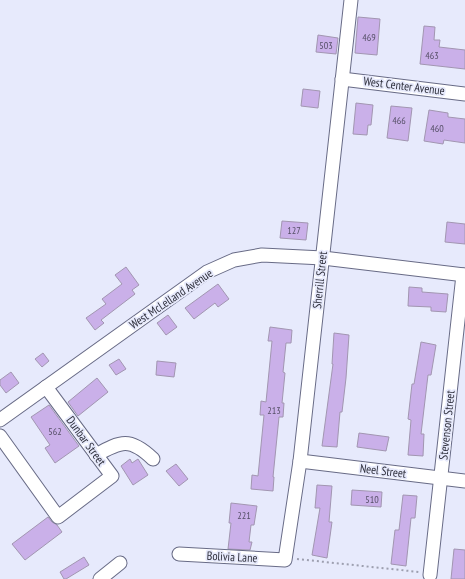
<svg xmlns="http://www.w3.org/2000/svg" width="465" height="579" viewBox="0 0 465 579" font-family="'PT Sans Narrow',sans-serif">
<rect width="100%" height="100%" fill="#e7eafc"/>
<!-- building -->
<g fill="#cab0e9" stroke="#a296b1">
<path d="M358,17L380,19L377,55L355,53Z"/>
<path d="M424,26L435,27L434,40H440L439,47L465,50V69L420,64Z"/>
<path d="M318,35L338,38L336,54L316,52Z"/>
<path d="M303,89L320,91L318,108L301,106Z"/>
<path d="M356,103L373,105L371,125H368L367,135L353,134Z"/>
<path d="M391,106L412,108L408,141L387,138Z"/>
<path d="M429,110L448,113V117L465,119V143L444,140L443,144L424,141Z"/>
<path d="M282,221L308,223L306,240L280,238Z"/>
<path d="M447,222L465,224V244L445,242Z"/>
<path d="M126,267L139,285L132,290L135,294L101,320L104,323L95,330L86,318L106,304L102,299L122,284L115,275Z"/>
<path d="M218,284L229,299L218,307L215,303L194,319L185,308Z"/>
<path d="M409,287L422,288V292L448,294L446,312L431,311V307L408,306Z"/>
<path d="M168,315L177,327L166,335L157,323Z"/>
<path d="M270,327L292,330L291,343H286L283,372L285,373L282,403H284L283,417H279L273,477H274L273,491L251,489L252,475L258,476L264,415H260L261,401L266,402L272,341H268Z"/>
<path d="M334,333L349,335L346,378L342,412H340L337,447L322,446L333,364H332Z"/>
<path d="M421,342L436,345L431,375H428L421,434H424L423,456L408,455L411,420L408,419L412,384H414Z"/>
<path d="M43,353L49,361L42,367L35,359Z"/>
<path d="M119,359L126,369L116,375L109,365Z"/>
<path d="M157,361L176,363L174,377L156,375Z"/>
<path d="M11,372L19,383L6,393L0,385V380Z"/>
<path d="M97,378L108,392L78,416L68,402Z"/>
<path d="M49,405L79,446L55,463L45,448L50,445L31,417Z"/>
<path d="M359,433L389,437L386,451L357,447Z"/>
<path d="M130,459L132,463L138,459L148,475L133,485L121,466Z"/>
<path d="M176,464L188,479L179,486L166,471Z"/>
<path d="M317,485L332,486L329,522H332L327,558L312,555L320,508H315Z"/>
<path d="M352,490L382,492L381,507L351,505Z"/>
<path d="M403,495L417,496L415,518H411L406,566L391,564L395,530H399Z"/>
<path d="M231,503L257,506L254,525H251L249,542H252L250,550L228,549L231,523H229Z"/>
<path d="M48,517L52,522L57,525L62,532L25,560L12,544Z"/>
<path d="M454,549L465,550V579H451Z"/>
<path d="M84,557L89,565L66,579H64L60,572Z"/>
</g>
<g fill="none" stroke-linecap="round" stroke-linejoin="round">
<defs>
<g id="minor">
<path d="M342,79L465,94"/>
<path d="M0,420L207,272L234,260L262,255L323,258L465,275"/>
<path d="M0,436L58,517L112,476L46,387"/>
<path d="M96,455C121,441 130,437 153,459"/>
<path d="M300,461L465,481"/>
<path d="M179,554L285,560L300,461L351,0"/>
<path d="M430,575L463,275"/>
<path d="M100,579L120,563"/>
</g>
</defs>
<!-- minor casing -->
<use href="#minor" stroke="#686b86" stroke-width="15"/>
<!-- path -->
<path stroke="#9d9faf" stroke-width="2" stroke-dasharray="2 3" stroke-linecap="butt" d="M297,559L419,572"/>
<!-- minor -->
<use href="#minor" stroke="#fff" stroke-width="13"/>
</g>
<g text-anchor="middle" stroke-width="3.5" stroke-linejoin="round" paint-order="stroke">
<!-- number labels -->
<g font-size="10" fill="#554f66">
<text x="369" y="41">469</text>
<text x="326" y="49">503</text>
<text x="432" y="59">463</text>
<text x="399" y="124">466</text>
<text x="437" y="132">460</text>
<text x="294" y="234">127</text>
<text x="274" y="414">213</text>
<text x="55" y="435">562</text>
<text x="372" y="503">510</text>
<text x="244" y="519">221</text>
</g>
<!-- street labels -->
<g font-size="12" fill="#2e2f3b" stroke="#e7eafc">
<text transform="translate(404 86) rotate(7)" y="4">West Center Avenue</text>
<text transform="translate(320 280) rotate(-84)" y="4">Sherrill Street</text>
<text transform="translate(171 299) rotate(-34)" y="4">West McLelland Avenue</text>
<text transform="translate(447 425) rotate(-84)" y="4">Stevenson Street</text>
<text transform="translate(86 441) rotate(54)" y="4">Dunbar Street</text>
<text transform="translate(383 471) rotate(7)" y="4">Neel Street</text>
<text transform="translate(232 557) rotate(3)" y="4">Bolivia Lane</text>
</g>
</g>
</svg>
